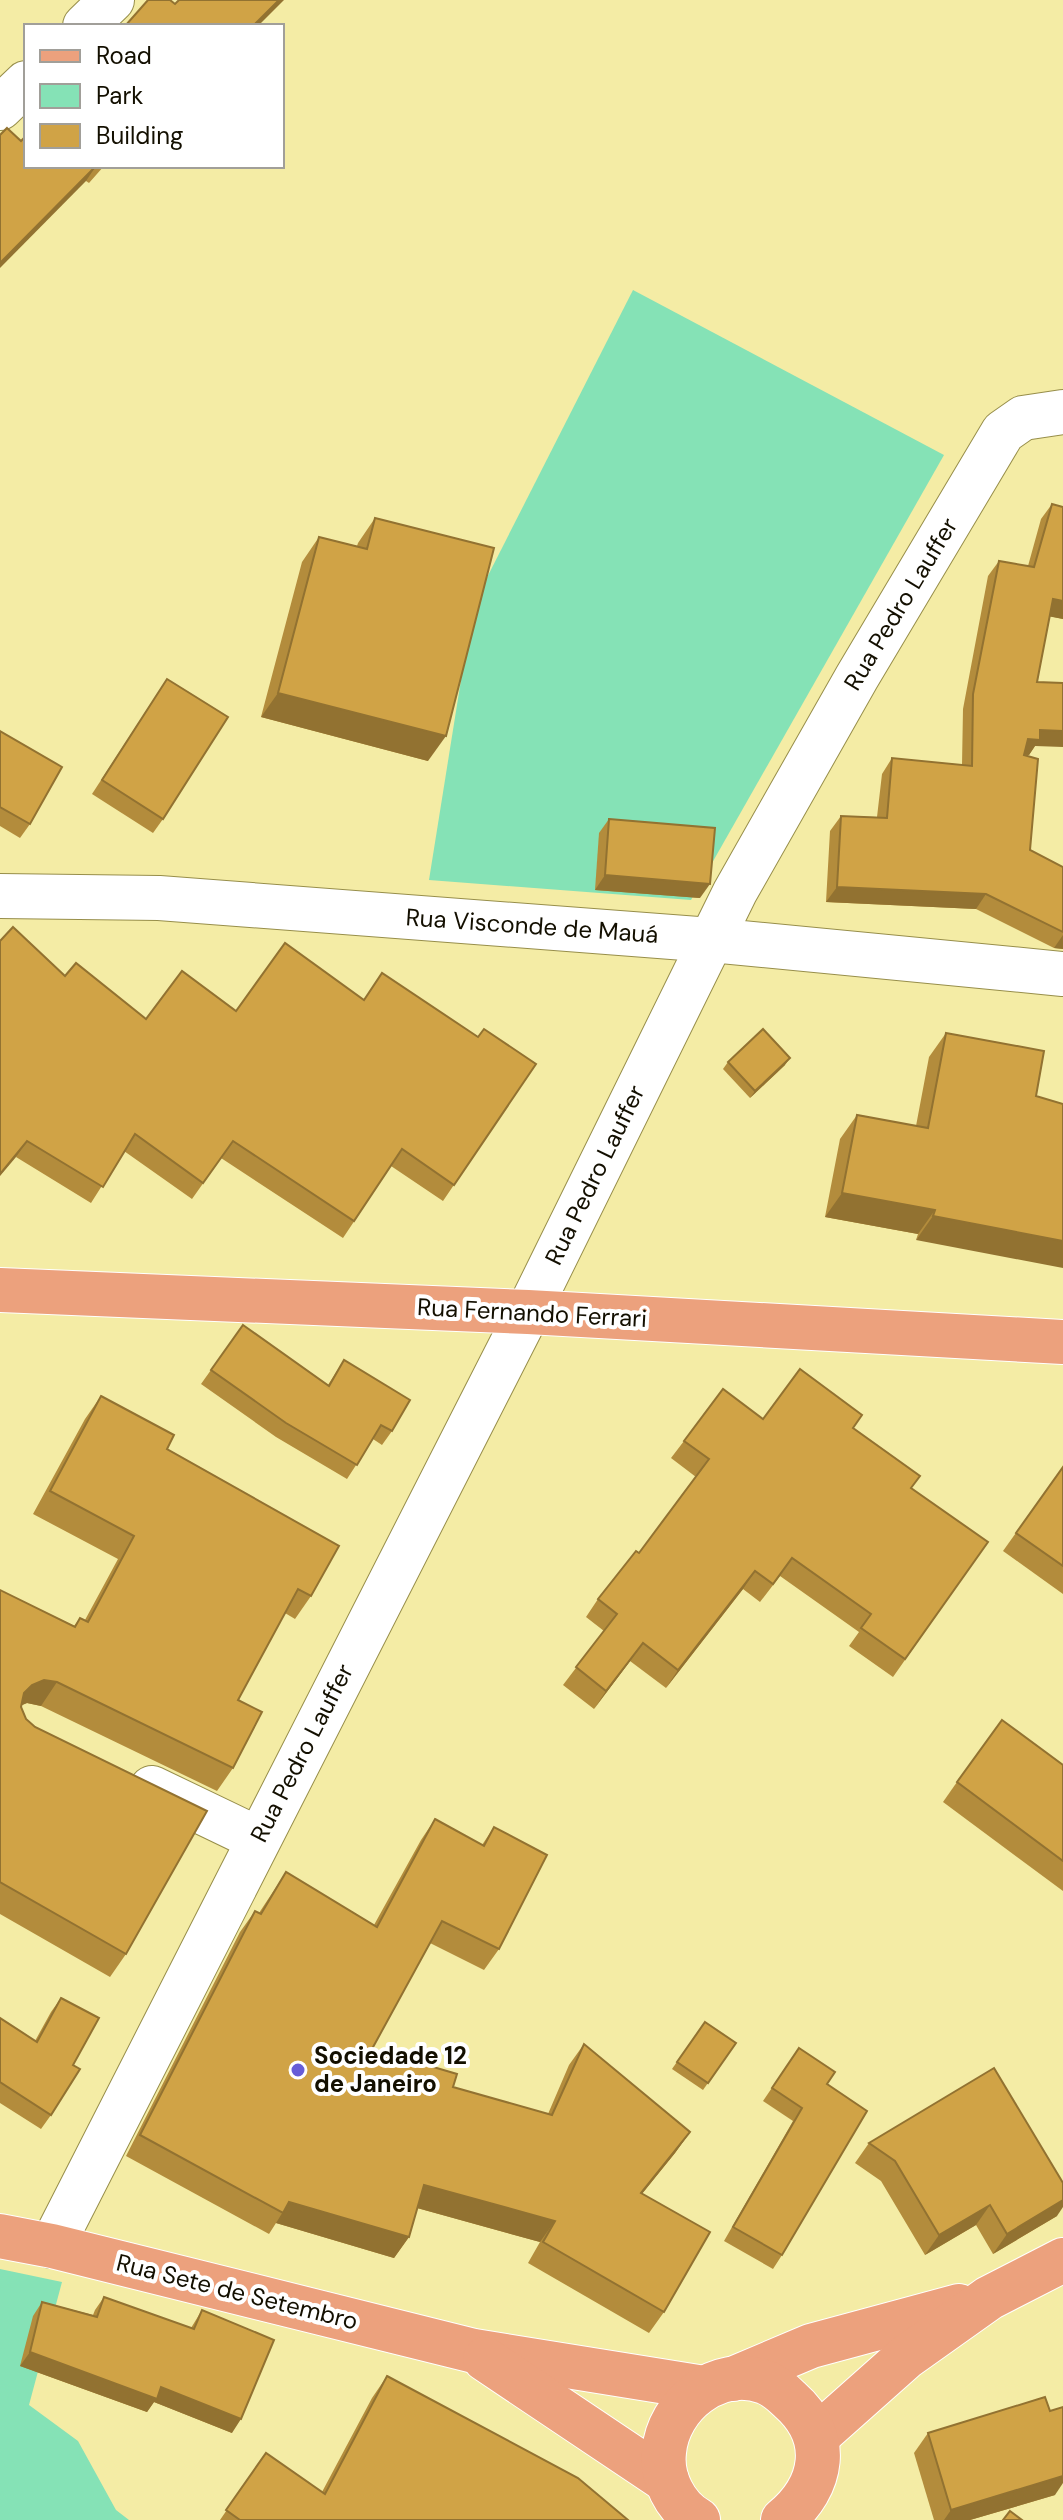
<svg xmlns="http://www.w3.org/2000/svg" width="1063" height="2520" viewBox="0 0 1063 2520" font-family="'DM Sans',sans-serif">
<rect width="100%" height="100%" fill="#f4eca5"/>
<!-- green -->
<g fill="#85e2b6">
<path d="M633,290L944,455L691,900L429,880L473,605Z"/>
<path d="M0,2269L62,2282L29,2405L78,2441L116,2510L129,2520H0Z"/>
</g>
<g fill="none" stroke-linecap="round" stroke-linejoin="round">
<defs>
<g id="minor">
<path d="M85,26L112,0"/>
<path d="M0,108L26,83"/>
<path d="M0,896L159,898L711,940L1063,974"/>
<path d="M152,1788L258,1839"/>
<path d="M52,2246L528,1312L735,892L857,677L1003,432L1023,418L1063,412"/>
</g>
<g id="major">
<path d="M0,1290L528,1312L1063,1342"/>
<path d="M0,2236L52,2246L474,2351L704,2388"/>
<path d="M485,2359L667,2481"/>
<path d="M733,2379L811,2346L959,2306"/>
<path d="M816,2437L906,2357L989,2298L1063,2260"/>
<path d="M698,2520C675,2507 661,2478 664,2452C668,2405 717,2365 765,2382C775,2386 783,2393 790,2400C832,2437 824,2486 783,2520"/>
</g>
</defs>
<!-- minor casing -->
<use href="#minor" stroke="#978e4a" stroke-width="46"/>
<!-- major casing -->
<use href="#major" stroke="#fff" stroke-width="46"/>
<!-- minor -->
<use href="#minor" stroke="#fff" stroke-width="44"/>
<!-- major -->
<use href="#major" stroke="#eca17d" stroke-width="44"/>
</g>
<!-- wall -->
<g fill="#b38c3c">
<path d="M26,166H104L89,183L86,181Z"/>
<path d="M1052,504L1063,507V619L1049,616L1037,682L1035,746L1029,755H1024L1030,850L1063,867V949L1054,948L976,909L826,902L830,831L841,816L877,817L882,774L892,758L962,765L963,709L988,576L999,561L1028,566L1041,519Z"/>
<path d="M375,518L428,761L261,717L302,562L319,537L357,546L358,543Z"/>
<path d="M167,679L163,819L153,833L92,794Z"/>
<path d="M0,731L30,824L20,838L0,826Z"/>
<path d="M609,819L700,898L595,890L599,833Z"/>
<path d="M65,976L146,1019L364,999L478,1037L536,1064L443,1201L391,1166L343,1238L221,1158L192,1199L124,1151L91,1203L16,1157Z"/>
<path d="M946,1033L1036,1096L916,1240L918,1234L825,1217L840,1139L857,1115L916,1126L929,1057Z"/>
<path d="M728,1062L785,1065L750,1098L723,1069Z"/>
<path d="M243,1325L328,1385L344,1360L392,1431L382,1445L373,1439L347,1479L276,1437L201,1384Z"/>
<path d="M101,1396L167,1449L311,1596L295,1619L285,1613L238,1700L233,1768L217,1791L41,1706L27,1703L22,1705L21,1707L126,1954L110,1977L0,1914V1590L74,1626L80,1618L85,1620L118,1559L33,1514L85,1419Z"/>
<path d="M763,1419L853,1428L911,1488L988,1542L893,1677L849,1646L859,1632L780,1576L760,1602L743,1589L666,1688L630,1661L594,1709L563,1685L604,1631L586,1617L598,1599L639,1553L696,1477L671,1458L684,1441Z"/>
<path d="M1063,1467V1594L1003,1551Z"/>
<path d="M1063,1765V1891L943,1802L957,1782Z"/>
<path d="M435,1819L482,1845L494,1827L499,1949L484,1970L430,1943L372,2049L453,2087L548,2114L569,2065L584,2044L690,2132L675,2153L642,2194L664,2312L649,2333L528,2263L540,2242L417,2208L409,2237L394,2258L276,2223L269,2234L126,2156L240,1932L255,1911L259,1913L286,1872L374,1925L421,1840Z"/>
<path d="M61,1998L73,2065L51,2115L41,2129L0,2103V2018L35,2041L51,2012Z"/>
<path d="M705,2022L736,2043L703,2090L672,2069Z"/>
<path d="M799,2048L827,2084L782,2255L773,2269L724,2241L793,2121L763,2101Z"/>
<path d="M869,2143L1057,2216L993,2254L976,2225L925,2255L881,2181L855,2163Z"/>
<path d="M104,2297L191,2328L202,2310L232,2433L154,2402L147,2412L20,2366L33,2316L42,2302L93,2315L95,2310Z"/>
<path d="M387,2376L628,2520H220L266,2453L322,2492L372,2398Z"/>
<path d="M1050,2411L1055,2495L970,2520H934L914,2453L928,2433Z"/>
</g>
<!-- shaded-wall -->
<g fill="#927231">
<path d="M279,0H284L258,26H253Z"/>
<path d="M96,166L86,181L0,268V263Z"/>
<path d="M1053,599L1063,601V619L1042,615Z"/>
<path d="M278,693L446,736L428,761L261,717Z"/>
<path d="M1040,730L1063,731V747L1035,746L1029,755L1017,754L1028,739Z"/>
<path d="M605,875L710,884L700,898L595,890Z"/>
<path d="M837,887L986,894L976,909L826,902Z"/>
<path d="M1063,935V949L1054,948Z"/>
<path d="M790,1058L785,1065L750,1098L755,1091Z"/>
<path d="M27,1141L16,1157L0,1176V1174Z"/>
<path d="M842,1193L935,1210L918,1234L825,1217Z"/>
<path d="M933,1216L1063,1241V1268L916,1240Z"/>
<path d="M755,1571L743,1589L666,1688L678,1670Z"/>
<path d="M643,1643L630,1661L594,1709L606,1691Z"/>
<path d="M44,1680L57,1682L41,1706L27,1703L15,1708L24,1693L32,1685Z"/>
<path d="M690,2132L675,2153L626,2213L641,2193Z"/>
<path d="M424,2185L555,2221L540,2242L410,2206Z"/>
<path d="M1063,2200V2207L1057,2216L993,2254L1007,2234Z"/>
<path d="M289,2202L409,2237L394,2258L276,2223Z"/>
<path d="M990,2205L976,2225L925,2255L939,2235Z"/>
<path d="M30,2352L161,2387L241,2419L232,2433L154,2402L147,2412L20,2366Z"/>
<path d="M1063,2476V2483L1055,2495L970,2520H944L951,2510Z"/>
</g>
<!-- building -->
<g fill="#d0a346" stroke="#927231" stroke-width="2">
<path d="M148,0H170L175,4L179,0H279L253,26H125Z"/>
<path d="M7,128L21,141L26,136V166H96L0,263V135Z"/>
<path d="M1052,504L1063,507V601L1053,599L1037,682L1063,683V731L1040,730V740L1028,739L1024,755L1038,759L1030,850L1063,867V932L986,894L837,887L841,816L887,818L892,758L972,766L973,694L999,561L1034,567Z"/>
<path d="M375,518L494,548L446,736L278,693L319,537L367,549Z"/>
<path d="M167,679L228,717L163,819L102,780Z"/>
<path d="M0,731L62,767L30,824L0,807Z"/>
<path d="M609,819L715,828L710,884L605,875Z"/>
<path d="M13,927L65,976L76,963L146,1019L182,971L236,1011L285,943L364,1000L382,973L478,1037L484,1029L536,1064L454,1185L402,1149L354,1221L233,1141L203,1183L135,1134L103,1187L27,1141L0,1174V941Z"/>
<path d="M763,1029L790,1058L755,1091L728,1062Z"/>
<path d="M946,1033L1044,1051L1036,1096L1063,1104V1241L933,1216L935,1210L842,1193L857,1115L928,1128Z"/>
<path d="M243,1325L329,1386L344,1360L410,1400L392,1431L381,1425L357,1465L286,1423L211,1370Z"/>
<path d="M800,1369L862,1415L853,1428L920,1476L911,1488L988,1542L905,1659L861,1628L871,1614L792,1558L773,1584L755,1571L678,1670L643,1643L606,1691L576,1667L617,1614L598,1599L636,1551L639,1553L709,1459L684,1441L723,1389L763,1419Z"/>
<path d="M101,1396L174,1435L167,1449L339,1546L311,1596L298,1589L238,1700L262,1712L233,1768L57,1682L44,1680L32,1685L24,1693L21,1707L26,1719L35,1727L207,1811L126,1954L0,1882V1590L75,1627L80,1618L88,1622L134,1536L50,1491Z"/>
<path d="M1063,1467V1566L1016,1533Z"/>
<path d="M1002,1720L1063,1765V1861L957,1782Z"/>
<path d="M435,1819L484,1846L494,1827L547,1855L499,1949L442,1921L372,2049L457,2074L453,2087L552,2115L584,2044L690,2132L641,2193L710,2232L664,2312L543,2242L555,2221L424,2185L409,2237L289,2202L283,2213L140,2135L255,1911L261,1914L286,1872L377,1927Z"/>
<path d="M61,1998L99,2018L73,2065L80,2069L51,2115L0,2082V2018L37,2042Z"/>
<path d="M705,2022L736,2043L708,2083L677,2062Z"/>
<path d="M799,2048L835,2072L827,2084L867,2111L782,2255L733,2227L802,2108L772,2088Z"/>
<path d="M994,2068L1063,2183V2200L1007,2234L990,2205L939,2235L895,2161L869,2143Z"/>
<path d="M104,2297L194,2329L202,2310L274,2340L241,2419L161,2387L157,2399L30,2352L42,2302L97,2317Z"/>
<path d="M387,2376L578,2478L628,2520H240L226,2510L266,2453L325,2494Z"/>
<path d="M1045,2397L1050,2411L1063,2407V2476L951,2510L928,2433Z"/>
<path d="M1010,2511L1022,2520H1003Z"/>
</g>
<!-- markers -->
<circle fill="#675dd7" stroke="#fff" stroke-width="3" cx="298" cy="2070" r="8"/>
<g text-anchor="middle" stroke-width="8" stroke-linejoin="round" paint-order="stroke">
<!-- street labels -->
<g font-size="24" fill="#130f00" stroke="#fff">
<text transform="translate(901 604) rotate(-59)" y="8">Rua Pedro Lauffer</text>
<text transform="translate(532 926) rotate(4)" y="8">Rua Visconde de Mauá</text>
<text transform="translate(595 1175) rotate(-64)" y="8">Rua Pedro Lauffer</text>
<text transform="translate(532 1313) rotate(3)" y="8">Rua Fernando Ferrari</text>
<text transform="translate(302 1753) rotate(-63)" y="8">Rua Pedro Lauffer</text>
<text transform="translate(237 2292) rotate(14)" y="8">Rua Sete de Setembro</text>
</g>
<!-- poi labels -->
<g font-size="24" font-weight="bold" fill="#130f00" stroke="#fff" text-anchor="start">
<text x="314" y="2064">Sociedade 12<tspan x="314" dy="28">de Janeiro</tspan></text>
</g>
</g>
<!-- legend -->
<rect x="24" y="24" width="260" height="144" fill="#ffffff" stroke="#a19f99" stroke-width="2"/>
<rect x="40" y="50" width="40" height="12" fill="#eca17d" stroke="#a19f99" stroke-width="2"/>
<text x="96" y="64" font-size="24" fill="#130f00">Road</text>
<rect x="40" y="84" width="40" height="24" fill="#85e2b6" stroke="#a19f99" stroke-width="2"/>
<text x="96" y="104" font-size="24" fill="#130f00">Park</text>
<rect x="40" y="124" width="40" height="24" fill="#d0a346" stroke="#a19f99" stroke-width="2"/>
<text x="96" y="144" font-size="24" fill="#130f00">Building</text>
</svg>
